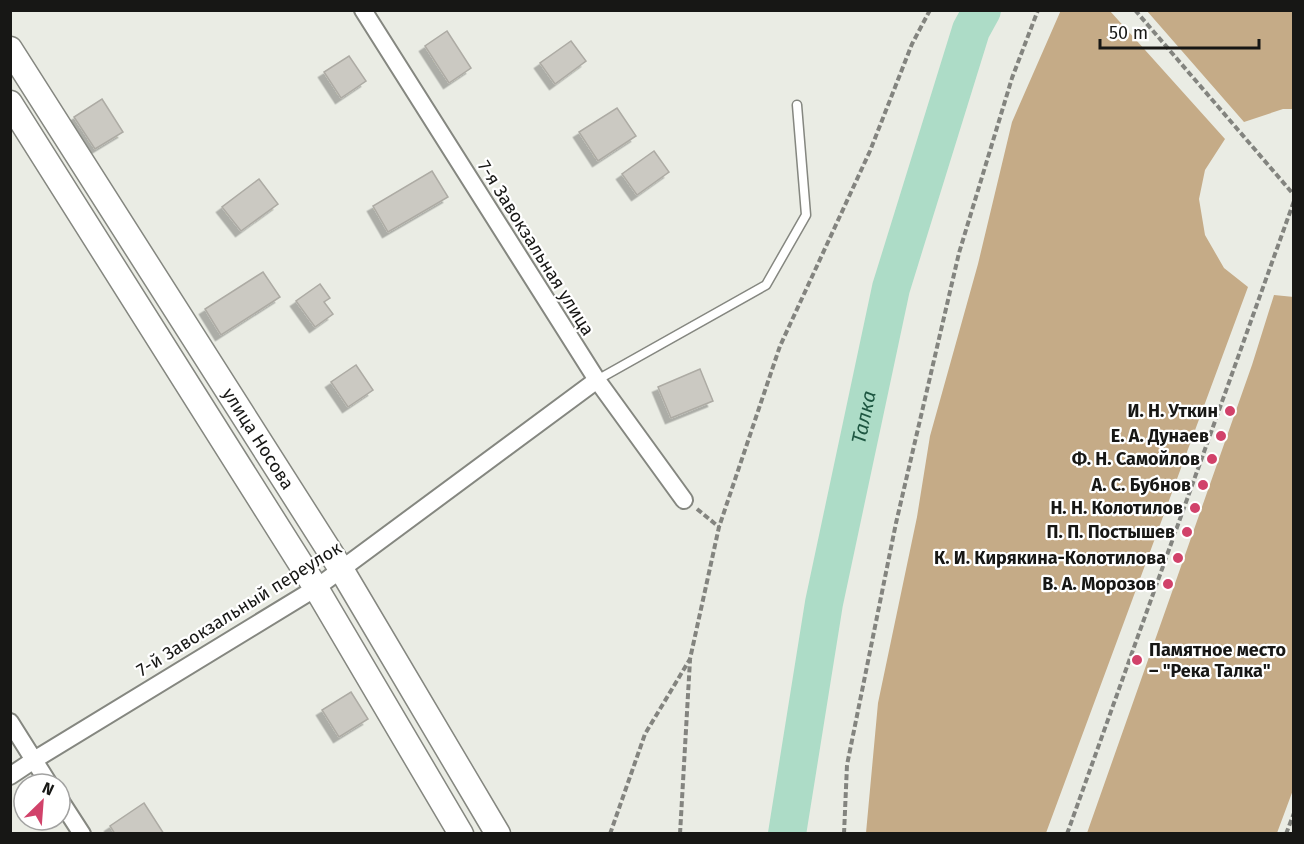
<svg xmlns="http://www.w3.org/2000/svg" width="1304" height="844" viewBox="0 0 1304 844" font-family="'Fira Sans',sans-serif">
<defs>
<filter id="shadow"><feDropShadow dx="-5.5" dy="5.5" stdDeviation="0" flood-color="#0004"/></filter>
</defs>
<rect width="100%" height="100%" fill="#eaece4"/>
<!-- forest -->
<g fill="#c5ab87">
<path d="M1061,10L1110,11L1225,139L1205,170L1199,199L1205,235L1224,268L1248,287L1046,833H866L878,703L917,517L930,436L978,264L1012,122Z"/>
<path d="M1147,11H1293V109H1283L1244,122Z"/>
<path d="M1274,295L1294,297L1293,790L1277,833H1087L1252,365Z"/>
</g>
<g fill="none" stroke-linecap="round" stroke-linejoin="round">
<!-- river -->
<path stroke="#addcc7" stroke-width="38" id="s1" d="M787,834L824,603L891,288L971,30L982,10"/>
</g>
<!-- building -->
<g fill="#cbc9c2" stroke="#adaba4" stroke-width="1.5" filter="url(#shadow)">
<path d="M447,31L471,68L449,83L425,46Z"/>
<path d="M571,41L586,61L555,84L540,63Z"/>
<path d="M349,56L366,81L341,98L324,72Z"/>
<path d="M102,99L123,132L95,149L74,117Z"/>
<path d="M617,108L636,136L598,161L579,132Z"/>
<path d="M654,151L669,172L637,195L622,174Z"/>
<path d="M432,171L448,197L388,232L373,206Z"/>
<path d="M259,179L278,204L241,231L222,207Z"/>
<path d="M263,272L280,297L221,335L205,309Z"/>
<path d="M320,284L330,298L324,302L333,314L315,327L296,301Z"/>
<path d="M356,365L373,390L348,407L331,382Z"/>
<path d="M700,369L713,401L671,418L658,387Z"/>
<path d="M351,692L368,719L339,737L322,710Z"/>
<path d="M144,803L164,834H115L110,826Z"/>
</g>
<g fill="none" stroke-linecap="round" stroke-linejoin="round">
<defs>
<path id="service" d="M597,380L766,285L806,215L797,105"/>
<g id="minor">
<path d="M363,10L597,380L684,500"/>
<path d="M10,722L49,784"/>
<path d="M10,776L34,760L316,588L597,380"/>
<path d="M60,800L82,834"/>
</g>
<g id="secondary">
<path id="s2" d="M10,49L341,569L498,834"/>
<path d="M10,103L316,588L461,834"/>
</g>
</defs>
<!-- service casing -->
<use href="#service" stroke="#858780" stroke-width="11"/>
<!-- minor casing -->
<use href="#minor" stroke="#858780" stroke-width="20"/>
<!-- secondary casing -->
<use href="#secondary" stroke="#858780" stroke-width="27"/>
<!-- path -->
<g stroke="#83847f" stroke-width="4" stroke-dasharray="6 3" stroke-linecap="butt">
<path d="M1135,10L1294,195"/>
<path d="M697,509L719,527"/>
<path d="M610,834L645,734L690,659L719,527L780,346L870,151L912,44L930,10"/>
<path d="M680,834L690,660"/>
<path d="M844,834L847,765L896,523L959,253L1012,78L1038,10"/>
<path d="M1067,834L1294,201"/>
<path d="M1286,834L1294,813"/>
</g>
<!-- service -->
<use href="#service" stroke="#fff" stroke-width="8"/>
<!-- minor -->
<use href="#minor" stroke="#fff" stroke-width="16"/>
<!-- secondary -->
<use href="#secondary" stroke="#fff" stroke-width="24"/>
</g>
<!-- markers -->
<g fill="#d1426a" stroke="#fff" stroke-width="2">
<circle cx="1230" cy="411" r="6"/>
<circle cx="1221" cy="436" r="6"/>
<circle cx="1212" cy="459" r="6"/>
<circle cx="1203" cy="485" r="6"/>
<circle cx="1195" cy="508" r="6"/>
<circle cx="1187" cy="532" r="6"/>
<circle cx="1178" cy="558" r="6"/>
<circle cx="1168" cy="584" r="6"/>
<circle cx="1137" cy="660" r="6"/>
</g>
<g text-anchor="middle" stroke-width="4.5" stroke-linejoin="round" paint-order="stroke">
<!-- street labels -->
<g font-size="18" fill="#171715" stroke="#fff">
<text transform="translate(536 248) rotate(58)" y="6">7-я Завокзальная улица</text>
<text dy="6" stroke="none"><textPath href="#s2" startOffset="462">улица Носова</textPath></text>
<text transform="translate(239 609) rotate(-32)" y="6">7-й Завокзальный переулок</text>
</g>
<!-- poi labels -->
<g font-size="18" font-weight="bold" fill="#171715" stroke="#fff" text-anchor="end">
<text x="1218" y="417">И. Н. Уткин</text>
<text x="1209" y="442">Е. А. Дунаев</text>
<text x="1200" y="465">Ф. Н. Самойлов</text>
<text x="1191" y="491">А. С. Бубнов</text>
<text x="1183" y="514">Н. Н. Колотилов</text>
<text x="1175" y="538">П. П. Постышев</text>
<text x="1166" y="564">К. И. Кирякина-Колотилова</text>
<text x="1156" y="590">В. А. Морозов</text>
<text x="1149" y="656" text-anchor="start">Памятное место<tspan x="1149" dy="21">– "Река Талка"</tspan></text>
</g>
<!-- water labels -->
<g font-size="20" font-style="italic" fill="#1d5641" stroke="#fff">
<text dy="7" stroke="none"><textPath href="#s1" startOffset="424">Талка</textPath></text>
</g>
</g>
<!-- border -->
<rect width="1304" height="844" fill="none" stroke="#171715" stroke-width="24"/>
<!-- north arrow -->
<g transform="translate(42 802) rotate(25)"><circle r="28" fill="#ffffff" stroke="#a2a2a1" stroke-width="1.5"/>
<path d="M0-4.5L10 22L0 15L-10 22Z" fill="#d1426a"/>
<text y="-9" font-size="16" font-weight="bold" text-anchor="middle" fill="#171715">N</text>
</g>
<!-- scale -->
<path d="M1100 39v9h159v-9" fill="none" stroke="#171715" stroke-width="3"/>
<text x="1109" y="39" font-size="18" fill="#171715" stroke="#ffffff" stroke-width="4.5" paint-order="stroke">50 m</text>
</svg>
